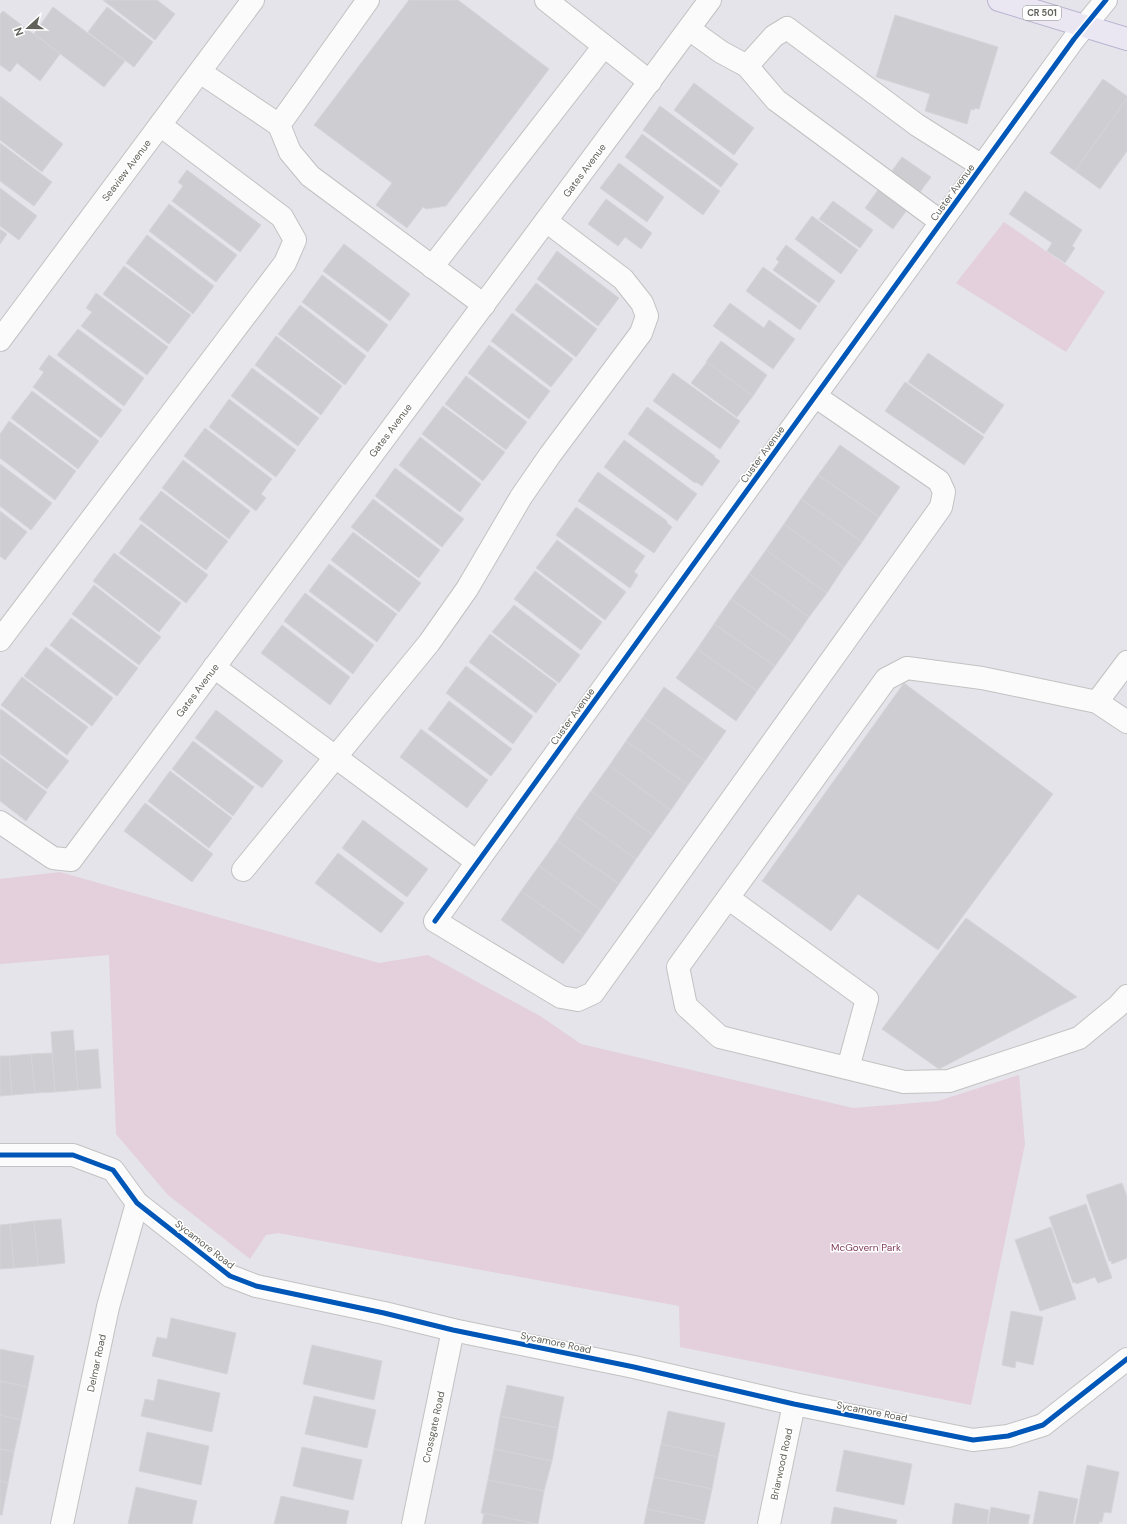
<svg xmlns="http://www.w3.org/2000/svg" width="1127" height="1524" viewBox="0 0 1127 1524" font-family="'DM Sans',sans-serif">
<rect width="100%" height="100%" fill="#e5e4ea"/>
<!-- green -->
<g fill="#e3d0dc">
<path d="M1004,222L1105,292L1066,352L956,283Z"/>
<path d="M60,872L379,963L428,955L540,1016L581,1044L853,1108L938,1101L1019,1075L1025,1144L971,1405L680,1347L679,1306L278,1233L266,1235L250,1259L168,1195L116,1134L109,955L0,964V879Z"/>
</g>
<!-- building -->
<g fill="#cecdd1" stroke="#d4d4d9">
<path d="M103,0H157L175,14L155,40Z"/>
<path d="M409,0H458L549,69L446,206L426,209L423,207L407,228L376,205L392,183L314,125Z"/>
<path d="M53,7L125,61L104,87L34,34Z"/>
<path d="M107,7L153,42L134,67L88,32Z"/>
<path d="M3,11L60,54L40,81L17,63L10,72L0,65V14Z"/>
<path d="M895,15L998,47L979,109L975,108L974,110L971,109L967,124L925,111L930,94L876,77Z"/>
<path d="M1103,79L1127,96V98L1075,171L1050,153Z"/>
<path d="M694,83L754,128L734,155L674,110Z"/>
<path d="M0,96L63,144L42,172L0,140Z"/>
<path d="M1127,98V151L1100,189L1075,171Z"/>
<path d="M660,106L738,164L721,187L643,130Z"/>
<path d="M642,134L720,191L703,215L625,157Z"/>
<path d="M0,143L52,182L34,206L0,181Z"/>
<path d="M902,157L931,177L893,229L865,208Z"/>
<path d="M619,163L664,197L647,222L600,188Z"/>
<path d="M187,170L261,225L240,252L172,201L183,186L178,182Z"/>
<path d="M0,188L37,216L19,240L0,226Z"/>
<path d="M1025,191L1082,230L1072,246L1075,248L1065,263L1047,251L1052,243L1009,214Z"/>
<path d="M606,199L652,233L641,249L625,237L618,246L588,224Z"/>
<path d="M833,201L873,230L860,248L819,219Z"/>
<path d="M169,204L237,255L216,282L149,231Z"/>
<path d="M812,216L858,250L841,274L795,239Z"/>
<path d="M0,229L7,234L0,244Z"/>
<path d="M147,235L214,286L193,314L126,263Z"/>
<path d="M344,244L410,294L390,321L323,271Z"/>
<path d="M786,245L835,281L819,303L773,270L779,262L776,259Z"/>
<path d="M557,251L619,298L598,326L537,279Z"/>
<path d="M124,266L191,315L169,344L103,294Z"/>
<path d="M763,267L817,306L800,330L746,291Z"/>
<path d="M322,275L388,325L368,352L302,302Z"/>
<path d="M536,283L597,329L576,357L515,310Z"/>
<path d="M96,293L168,347L147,375L81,326L92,312L86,308Z"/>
<path d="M730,303L764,328L769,320L795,339L773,369L713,326Z"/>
<path d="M300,305L366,356L345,385L278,334Z"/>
<path d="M512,313L573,359L551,387L491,341Z"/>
<path d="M78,329L144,378L124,406L57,355Z"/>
<path d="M276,336L342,386L321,415L255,365Z"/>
<path d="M721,341L767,375L753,396L706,362Z"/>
<path d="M489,345L550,391L529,419L468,373Z"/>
<path d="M928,353L1004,405L984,434L908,382Z"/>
<path d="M49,355L122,410L101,438L33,387L44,372L39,369Z"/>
<path d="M707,362L753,396L737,417L691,383Z"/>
<path d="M252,368L319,418L298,446L231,396Z"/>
<path d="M673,373L740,421L720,449L653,401Z"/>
<path d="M466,376L527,422L506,450L445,404Z"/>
<path d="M905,382L984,437L964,465L885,411Z"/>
<path d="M32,391L99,441L78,469L11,418Z"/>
<path d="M229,399L296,450L276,477L209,427Z"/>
<path d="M443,406L505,452L483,481L422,434Z"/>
<path d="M647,407L715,456L714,457L720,461L702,486L696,482L695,483L628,434Z"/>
<path d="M9,421L76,471L55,500L0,458V434Z"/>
<path d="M205,428L272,479L261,494L266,498L256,511L184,456Z"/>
<path d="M420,437L481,484L460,512L399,465Z"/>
<path d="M624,440L697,494L677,521L604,467Z"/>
<path d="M840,445L900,487L879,517L818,475Z"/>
<path d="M183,460L250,511L229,539L162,488Z"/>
<path d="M0,464L52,503L31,530L0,506Z"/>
<path d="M395,468L464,519L442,547L375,496Z"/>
<path d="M598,472L667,521V523L672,527L654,553L578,501Z"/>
<path d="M818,475L879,517L862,542L801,499Z"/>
<path d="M161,491L228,541L206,570L139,519Z"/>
<path d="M373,499L440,550L419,578L351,527Z"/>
<path d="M801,499L862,542L844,567L784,524Z"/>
<path d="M576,507L645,556L634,572L638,575L630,588L556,535Z"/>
<path d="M0,511L27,532L5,560L0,556Z"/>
<path d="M141,524L208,575L186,603L119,553Z"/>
<path d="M784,524L844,567L827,593L766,550Z"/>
<path d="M353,532L421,583L399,612L331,560Z"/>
<path d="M557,540L626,592L605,620L536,568Z"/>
<path d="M766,550L827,593L809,617L749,574Z"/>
<path d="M114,553L181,603L159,632L93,581Z"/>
<path d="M329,564L397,614L377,642L309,591Z"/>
<path d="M535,571L602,622L581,650L514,599Z"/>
<path d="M749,574L809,617L792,642L731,599Z"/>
<path d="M94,585L161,637L139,665L72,614Z"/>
<path d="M305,593L374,645L353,674L284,621Z"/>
<path d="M731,599L792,642L775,666L714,624Z"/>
<path d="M514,605L580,655L559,683L492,632Z"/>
<path d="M71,618L138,668L117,696L50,645Z"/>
<path d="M714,624L775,666L757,691L697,649Z"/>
<path d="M282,625L350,677L330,705L261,653Z"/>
<path d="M490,634L557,684L536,713L469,662Z"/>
<path d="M46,647L113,698L92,726L24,676Z"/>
<path d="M697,649L757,691L736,721L676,678Z"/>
<path d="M466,666L533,716L513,744L446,693Z"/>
<path d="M22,677L88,727L67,755L1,705Z"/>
<path d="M904,683L1053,794L938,950L858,894L831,931L762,881Z"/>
<path d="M664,687L726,731L705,761L643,717Z"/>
<path d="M449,701L512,749L491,776L428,729Z"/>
<path d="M1,709L69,761L47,789L0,754V711Z"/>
<path d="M216,710L283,761L262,788L195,738Z"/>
<path d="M643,717L705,761L688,785L626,741Z"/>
<path d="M421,729L488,780L467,808L400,757Z"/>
<path d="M193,741L254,787L233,816L172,769Z"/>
<path d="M626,741L688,785L671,810L609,766Z"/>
<path d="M0,757L47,792L26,821L0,801Z"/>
<path d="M609,766L671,810L653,835L591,791Z"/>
<path d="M170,771L232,818L209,848L148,801Z"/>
<path d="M591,791L653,835L636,859L574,815Z"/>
<path d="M145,803L213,854L192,882L124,831Z"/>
<path d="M574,815L636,859L619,884L557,841Z"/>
<path d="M363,820L428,869L407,897L342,848Z"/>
<path d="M557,841L619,884L601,910L539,866Z"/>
<path d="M338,853L404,903L381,933L315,883Z"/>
<path d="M539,866L601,910L584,935L521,891Z"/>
<path d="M521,891L584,935L563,964L501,920Z"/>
<path d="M966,918L1077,997L939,1069L882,1029Z"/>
<path d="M73,1030L78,1090L55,1092L51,1032Z"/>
<path d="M98,1049L101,1088L78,1090L75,1051Z"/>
<path d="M52,1053L55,1092L35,1093L31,1054Z"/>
<path d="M31,1054L35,1093L12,1095L9,1056Z"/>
<path d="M0,1056H9L12,1095L0,1096Z"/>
<path d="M1122,1183L1127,1197V1258L1112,1264L1111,1261H1109L1086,1195Z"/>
<path d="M1086,1204L1112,1278L1098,1283L1095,1277L1076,1284V1282L1073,1283L1049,1217Z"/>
<path d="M61,1219L65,1263L38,1266L34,1221Z"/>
<path d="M34,1221L38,1266L14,1268L10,1224Z"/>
<path d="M10,1224L14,1268L0,1269V1225Z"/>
<path d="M1051,1227L1076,1299L1040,1311L1015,1240Z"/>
<path d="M1011,1311L1043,1317L1033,1365L1016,1361L1015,1368L1002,1365Z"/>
<path d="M171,1318L236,1333L227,1374L152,1356L157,1337L167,1339Z"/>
<path d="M312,1345L382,1361L374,1400L303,1384Z"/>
<path d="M0,1349L34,1356L28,1387L0,1381Z"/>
<path d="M158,1379L220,1393L212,1432L141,1416L145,1399L154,1401Z"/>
<path d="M0,1381L28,1387L21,1420L0,1415Z"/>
<path d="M507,1385L564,1397L558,1428L500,1416Z"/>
<path d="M314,1396L376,1410L367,1448L305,1434Z"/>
<path d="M668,1411L725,1423L718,1457L661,1444Z"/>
<path d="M0,1415L21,1420L14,1452L0,1449Z"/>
<path d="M500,1416L558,1428L552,1461L494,1449Z"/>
<path d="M147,1432L209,1446L201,1485L139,1471Z"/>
<path d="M661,1444L718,1457L712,1489L654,1477Z"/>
<path d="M302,1447L362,1460L353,1500L293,1486Z"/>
<path d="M0,1449L14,1452L8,1483L0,1481Z"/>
<path d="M494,1449L552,1461L544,1491L488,1480Z"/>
<path d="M844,1450L912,1464L904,1505L836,1491Z"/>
<path d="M1087,1465L1119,1472L1111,1513L1104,1512L1102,1522H1099V1524H1075Z"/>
<path d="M654,1477L712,1489L705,1521L647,1509Z"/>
<path d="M488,1480L544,1491L538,1524L481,1513Z"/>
<path d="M0,1481L8,1483L2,1515H0Z"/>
<path d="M136,1487L197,1501L192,1524H128Z"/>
<path d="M1039,1491L1078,1499L1073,1524H1033Z"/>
<path d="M281,1496L349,1511L346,1524H274Z"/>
<path d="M955,1503L989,1510L987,1524H952Z"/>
<path d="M834,1507L897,1520L896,1524H831Z"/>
<path d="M991,1507L1030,1515L1028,1524H988Z"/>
<path d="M647,1509L705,1521L704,1524H644Z"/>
<path d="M484,1513L537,1524H482Z"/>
</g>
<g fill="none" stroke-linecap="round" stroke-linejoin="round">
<defs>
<g id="minor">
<path d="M546,0L650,82"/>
<path d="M689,29L721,52L747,66L776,100L941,222"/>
<path d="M747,66L774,36L787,28L917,125L982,166"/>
<path d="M200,72L279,125L368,0"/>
<path d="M279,125L290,152L310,176L484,305"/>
<path d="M432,267L604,46"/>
<path d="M0,340L253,0"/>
<path d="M815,396L939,481L944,492L941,507L593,993L578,1000L561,997L435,921L477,862L1074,39L1106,0"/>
<path d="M0,640L285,263L295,240L282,217L160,125"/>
<path d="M214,667L477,862"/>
<path d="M1097,702L1127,662"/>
<path d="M1127,722L1097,702L982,678L907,668L886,679L678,967L686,1006L720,1037L904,1082L949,1081L1079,1038L1118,1006L1127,996"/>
<path d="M0,822L53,858L71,860L710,0"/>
<path d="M243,870L429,643L467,589L521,497L550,455L641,333L647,316L642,303L623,279L546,221"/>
<path d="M728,898L867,999L848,1068"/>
<path d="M0,1155H73L113,1170L137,1203L230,1276L256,1286L384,1313L453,1330L634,1367L794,1404L973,1440L1008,1436L1043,1425L1127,1359"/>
<path d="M62,1524L108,1307L137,1203"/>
<path d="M413,1524L453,1330"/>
<path d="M769,1524L794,1404"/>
</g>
<path id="major" d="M999,0L1127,39"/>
</defs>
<!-- minor casing -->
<use href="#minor" stroke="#c2c2c2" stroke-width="24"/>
<!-- major casing -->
<use href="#major" stroke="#b9b4d0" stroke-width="24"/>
<!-- minor -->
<use href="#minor" stroke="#fbfbfc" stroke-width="22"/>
<!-- major -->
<use href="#major" stroke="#eae7f2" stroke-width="22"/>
<defs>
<g id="cycleway">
<path d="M435,921L1074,39L1106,0"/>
<path d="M0,1155H73L113,1170L137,1203L230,1276L256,1286L384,1313L453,1330L634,1367L794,1404L973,1440L1008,1436L1043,1425L1127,1359"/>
</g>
</defs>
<!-- cycleway casing -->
<use href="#cycleway" stroke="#fff" stroke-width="8"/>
<!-- cycleway -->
<use href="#cycleway" stroke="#0057b8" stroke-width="5"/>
</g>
<g text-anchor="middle" stroke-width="3" stroke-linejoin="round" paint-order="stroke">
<!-- shield labels -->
<rect fill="#fff" stroke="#90908c" stroke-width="1" x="1023" y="6" width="38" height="14" rx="3"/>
<g font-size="9" font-weight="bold" fill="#61615a">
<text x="1042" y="16">CR 501</text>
</g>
<!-- street labels -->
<g font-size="10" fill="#61615a" stroke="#fff">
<text transform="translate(126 170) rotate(-53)" y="4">Seaview Avenue</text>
<text transform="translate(584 170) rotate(-53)" y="4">Gates Avenue</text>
<text transform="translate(952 192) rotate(-54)" y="4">Custer Avenue</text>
<text transform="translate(390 430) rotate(-53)" y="4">Gates Avenue</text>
<text transform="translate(762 454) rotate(-54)" y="4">Custer Avenue</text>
<text transform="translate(197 690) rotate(-53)" y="4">Gates Avenue</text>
<text transform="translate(572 716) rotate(-54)" y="4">Custer Avenue</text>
<text transform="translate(205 1244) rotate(38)" y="4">Sycamore Road</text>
<text transform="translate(556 1342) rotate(12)" y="4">Sycamore Road</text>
<text transform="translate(96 1363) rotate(-78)" y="4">Delmar Road</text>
<text transform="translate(872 1411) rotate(11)" y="4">Sycamore Road</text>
<text transform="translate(433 1427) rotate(-78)" y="4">Crossgate Road</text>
<text transform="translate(781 1464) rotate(-78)" y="4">Briarwood Road</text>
</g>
<!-- park labels -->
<g font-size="10" fill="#803a5b" stroke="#fff">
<text x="866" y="1251">McGovern Park</text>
</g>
</g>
<!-- north arrow -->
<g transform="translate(28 28) rotate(249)" stroke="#ffffff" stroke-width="3" paint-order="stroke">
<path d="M0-3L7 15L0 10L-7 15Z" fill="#61615a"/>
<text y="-6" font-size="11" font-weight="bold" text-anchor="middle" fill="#61615a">N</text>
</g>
</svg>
